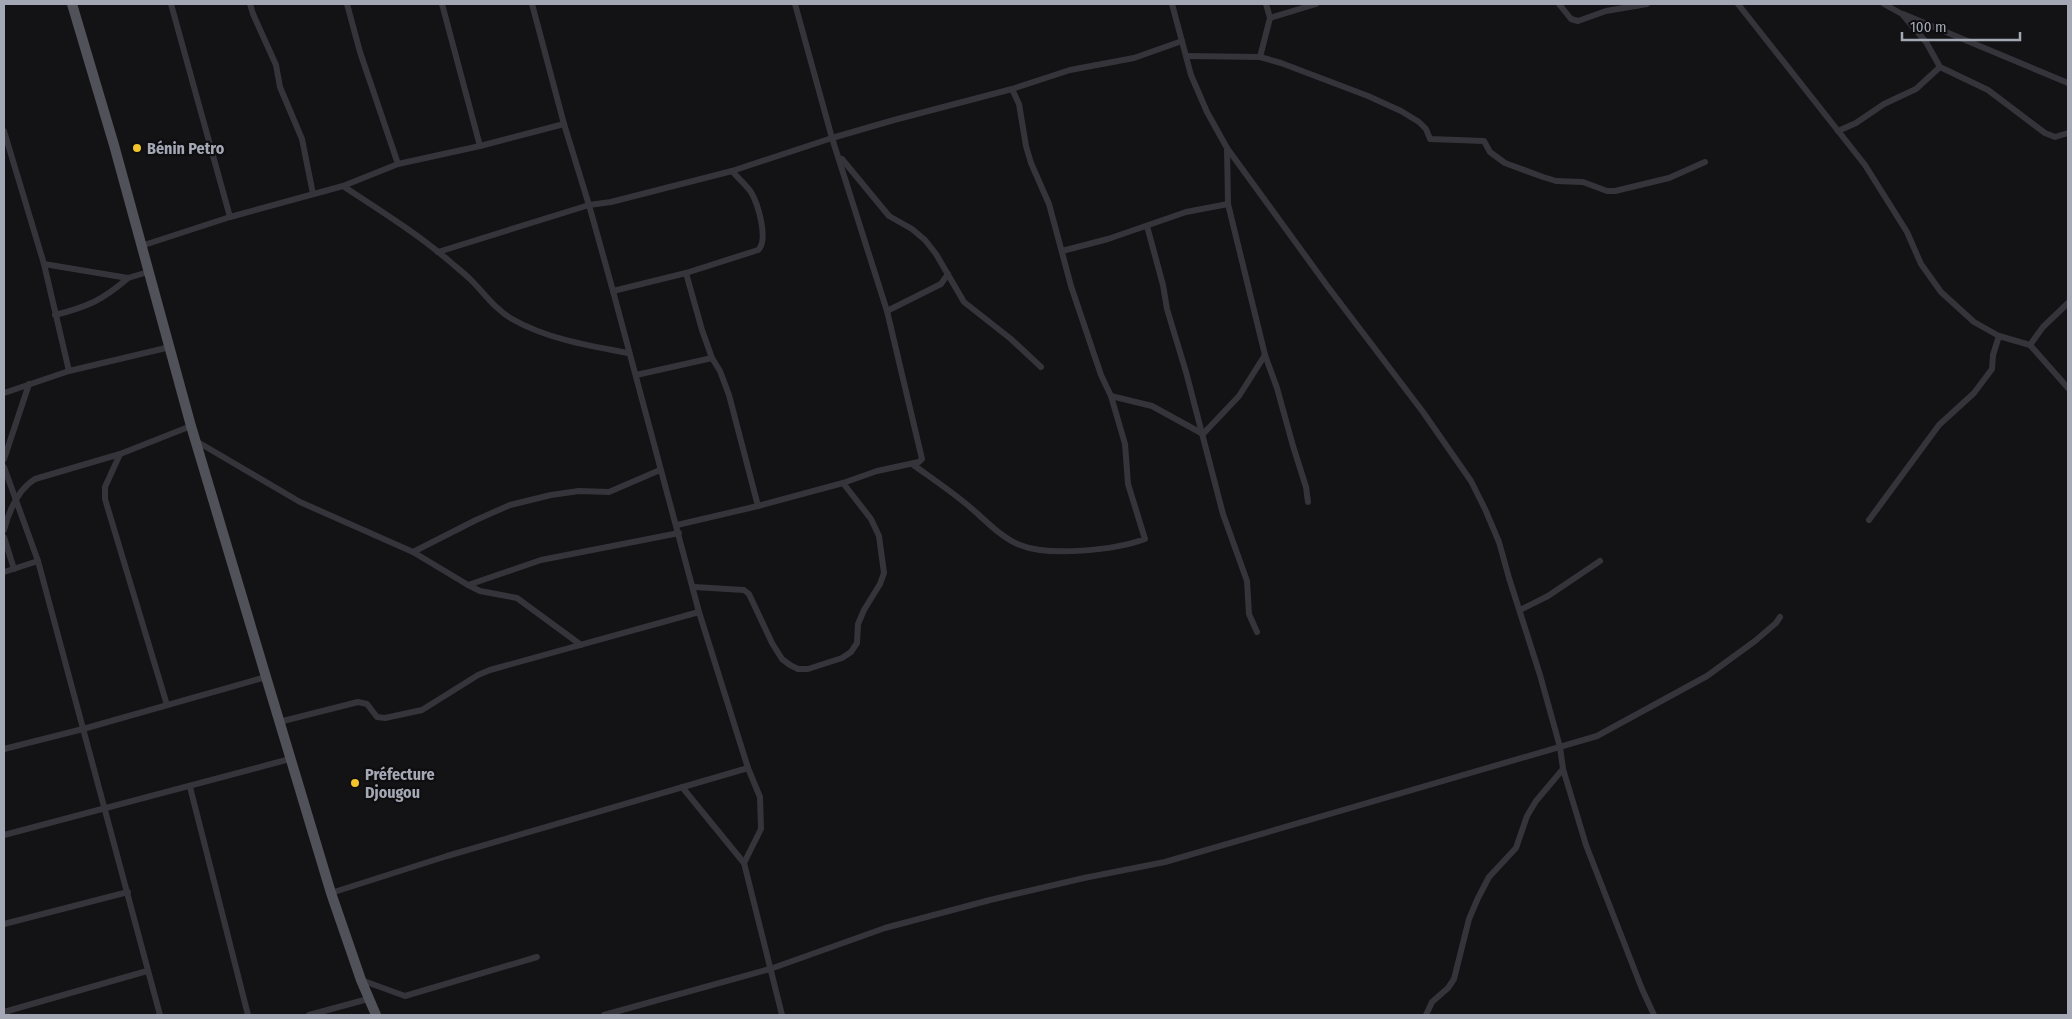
<svg xmlns="http://www.w3.org/2000/svg" width="2072" height="1019" viewBox="0 0 2072 1019" font-family="'Fira Sans Condensed',sans-serif">
<rect width="100%" height="100%" fill="#131315"/>
<g fill="none" stroke-linecap="round" stroke-linejoin="round">
<!-- minor -->
<g stroke="#34343a" stroke-width="6">
<path d="M171,4L230,217"/>
<path d="M250,4L253,14L276,65L280,87L302,139L313,194"/>
<path d="M347,4L360,52L398,164"/>
<path d="M442,4L480,146"/>
<path d="M1172,4L1191,75L1207,112L1227,148L1328,287L1423,412L1471,481L1485,509L1499,542L1509,578L1540,675L1560,747L1563,769L1586,845L1642,989L1654,1015"/>
<path d="M1559,4L1571,19L1578,21L1606,11L1647,4"/>
<path d="M1738,4L1865,165L1907,232L1921,264L1941,292L1974,322L1999,336L2030,345L2068,388"/>
<path d="M1884,4L1902,14L1926,42L1940,67L1988,90L2045,133L2055,137L2068,133"/>
<path d="M1903,14L2068,83"/>
<path d="M1270,18L1316,4"/>
<path d="M1186,56L1260,57L1281,63L1368,96L1401,111L1419,122L1426,129L1430,139L1484,141L1490,152L1505,163L1543,177L1556,181L1583,182L1607,191H1615L1669,178L1705,162"/>
<path d="M1260,57L1270,18L1266,4"/>
<path d="M4,131L44,264L69,371"/>
<path d="M1838,131L1856,123L1884,104L1916,89L1940,67"/>
<path d="M1227,148L1228,204L1265,355L1277,388L1293,446L1306,487L1308,502"/>
<path d="M842,159L889,216L912,229L925,240L936,254L964,302L1011,339L1041,367"/>
<path d="M343,186C379,210 415,232 448,260C456,267 464,273 471,280C485,294 495,309 512,319C547,339 590,346 628,353"/>
<path d="M1147,226L1163,285L1167,309L1186,372L1223,514L1247,581L1249,614L1257,632"/>
<path d="M141,246L230,217L343,186L398,164L480,146L564,124"/>
<path d="M1062,251L1108,239L1186,212L1228,204"/>
<path d="M438,252L589,205L611,202L732,171L832,138L894,120L1012,89L1070,70L1134,58L1182,41"/>
<path d="M44,264L128,278L148,272"/>
<path d="M686,273L702,330L712,358L720,371L729,395L758,506"/>
<path d="M613,291L686,273L758,250C769,240 758,204 751,192C746,185 738,178 732,171"/>
<path d="M887,311L941,284L948,274"/>
<path d="M55,315C87,307 103,300 128,278"/>
<path d="M2030,345L2043,327L2068,303"/>
<path d="M636,375L712,358"/>
<path d="M4,393L69,371L170,347"/>
<path d="M1111,396L1152,406L1203,434"/>
<path d="M1203,434L1239,396L1265,355"/>
<path d="M196,441L300,502L413,552L468,585L480,591L517,598L581,645"/>
<path d="M120,454L105,487V499L167,705"/>
<path d="M4,459L29,384"/>
<path d="M912,464C930,477 948,489 965,503C983,517 999,537 1020,545C1049,557 1115,550 1145,539L1128,484L1125,444L1111,396L1101,375L1071,286L1049,204L1031,163L1026,146L1019,104L1012,89"/>
<path d="M4,467L38,561L160,1015"/>
<path d="M1869,520L1939,425L1974,393L1992,369L1993,355L1999,336"/>
<path d="M677,525L758,506L843,483L877,471L919,462L922,459L887,311L832,138L795,4"/>
<path d="M4,530C9,511 17,490 35,479L120,454L191,426"/>
<path d="M4,537L14,569"/>
<path d="M413,552L476,520L510,505L551,495L579,491L609,492L660,470"/>
<path d="M4,572L38,561"/>
<path d="M468,585L541,560L679,533"/>
<path d="M694,587L744,590L749,594L772,643L782,659L790,665L798,669H808L842,658L851,652L857,643L858,624L864,610L880,584L884,573L879,536L871,519L843,483"/>
<path d="M1520,610L1548,596L1600,561"/>
<path d="M279,722L358,702L367,704L377,717L385,718L422,710L478,675L490,670L699,612"/>
<path d="M4,749L83,729L266,677"/>
<path d="M190,787L248,1015"/>
<path d="M682,787L744,863L782,1015"/>
<path d="M4,835L290,759"/>
<path d="M744,863L761,829L760,797L748,768"/>
<path d="M331,893L447,856L748,768L699,612L613,291L589,205L564,124L532,4"/>
<path d="M4,924L128,892"/>
<path d="M361,980L405,996L537,957"/>
<path d="M4,1012L147,971"/>
<path d="M309,1015L368,999"/>
<path d="M604,1015L770,969L885,928L990,900L1084,878L1165,862L1597,736L1707,676L1755,641L1776,623L1780,617"/>
<path d="M1426,1015L1432,1002L1448,988L1454,979L1469,919L1478,898L1489,877L1516,848L1527,816L1536,801L1563,769"/>
</g>
<!-- primary -->
<path stroke="#505159" stroke-width="10" d="M72,4L114,145L191,426L266,677L331,893L361,980L376,1015"/>
</g>
<!-- markers -->
<g fill="#f4c42c" stroke="#0e0e10" stroke-width="2">
<circle cx="137" cy="148" r="5"/>
<circle cx="355" cy="783" r="5"/>
</g>
<g text-anchor="middle" stroke-width="4.5" stroke-linejoin="round" paint-order="stroke">
<!-- poi labels -->
<g font-size="16" font-weight="bold" fill="#a4a8b5" stroke="#0e0e10" text-anchor="start">
<text x="147" y="154">Bénin Petro</text>
<text x="365" y="780">Préfecture<tspan x="365" dy="18">Djougou</tspan></text>
</g>
</g>
<!-- border -->
<rect width="2072" height="1019" fill="none" stroke="#a4a8b5" stroke-width="10"/>
<!-- scale -->
<path d="M1902 32v8h118v-8" fill="none" stroke="#a4a8b5" stroke-width="2.5"/>
<text x="1910" y="32" font-size="15" fill="#a4a8b5" stroke="#0e0e10" stroke-width="4" paint-order="stroke">100 m</text>
</svg>
